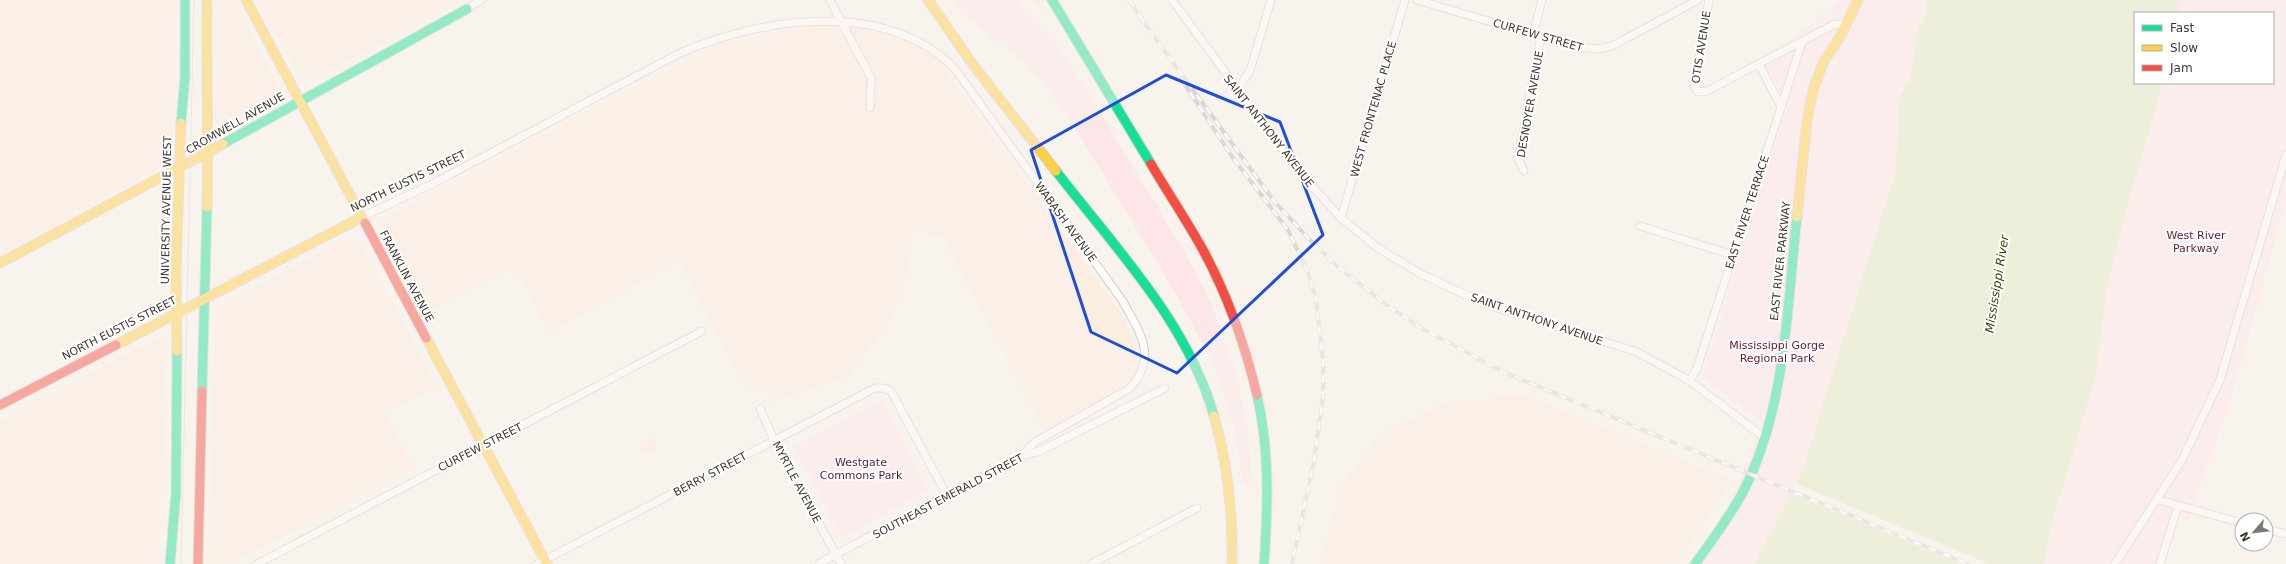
<svg xmlns="http://www.w3.org/2000/svg" width="2286" height="564" viewBox="0 0 2286 564" font-family="'DejaVu Sans',sans-serif">
<rect width="100%" height="100%" fill="#f9f3ee"/>
<!-- built -->
<g fill="#fbeee1">
<path d="M0,0H178L173,161L0,257Z"/>
<path d="M215,0H237L243,12L244,18L284,98L219,135L213,129Z"/>
<path d="M255,0H462L311,80L300,75Z"/>
<path d="M829,25L836,28L862,26L897,32L935,56L1122,315L1136,346L1138,371L1123,388L1044,431L944,238L913,231L905,286L890,321L847,377L769,403L766,391L753,383L744,386L679,260L549,333L518,273H501L427,311L378,222L600,104L717,46L775,32Z"/>
<path d="M344,240H353L361,243L437,387L385,414L414,468L230,564H209L215,308Z"/>
<path d="M156,339L166,340L160,564H0V421Z"/>
<path d="M1524,395L1732,480L1677,564H1319L1339,490L1379,435L1448,401Z"/>
</g>
<!-- green -->
<g fill="#fce6e7">
<path d="M955,0H1013L1047,33L1066,56L1188,258L1211,302L1238,383L1248,434L1252,485H1244L1236,437L1224,393L1209,354L1170,284L1077,131L1051,94L1022,61L960,11Z"/>
<path d="M1030,0H1039L1045,10L1043,11Z"/>
<path d="M1840,0H1928L1923,23L1917,27L1911,77L1900,96L1895,173L1810,466L1762,564H1687L1712,532L1731,501L1763,423L1702,377L1787,107L1767,68L1768,58Z"/>
<path d="M2180,0H2286V202L2232,395L2189,520L2170,516L2157,564H2044L2122,225L2163,83H2273V13H2178Z"/>
<path d="M881,400L928,491L841,537L794,447Z"/>
<path d="M654,438L657,448L643,453L640,443Z"/>
</g>
<!-- water -->
<path fill="#ddebc1" d="M1928,0H2180L2178,13H2135V83H2163L2122,225L2106,292L2096,374L2051,528L2044,564H1755L1803,469L1895,173L1900,96L1911,77L1917,27L1923,23Z"/>
<!-- pier -->
<path fill="#f9f3ee" d="M1794,483L1990,564H1961L1789,493Z"/>
<g fill="none" stroke-linecap="round" stroke-linejoin="round">
<defs>
<g id="street">
<path d="M830,0L871,78L870,108"/>
<path d="M1172,0L1299,172L1341,218L1378,248L1421,274L1485,304L1637,352L1690,381L1765,438"/>
<path d="M1417,0L1576,47L1599,49L1612,46L1698,0"/>
<path d="M1709,0L1694,86L1698,92L1707,91L1833,25L1848,23"/>
<path d="M467,9L481,0"/>
<path d="M1533,34L1542,0"/>
<path d="M1759,64L1780,105"/>
<path d="M1237,90L1250,71L1271,0"/>
<path d="M1524,171L1518,159L1541,36"/>
<path d="M362,217L434,183L680,53C766,16 887,0 955,69L1122,300C1140,333 1159,357 1129,389L1035,442L1021,456"/>
<path d="M1341,218L1405,0"/>
<path d="M1640,226L1733,255"/>
<path d="M1690,381L1697,368L1802,42"/>
<path d="M760,409L774,440L841,564"/>
<path d="M2159,500L2242,523"/>
<path d="M2266,529L2286,534"/>
<path d="M257,564L702,331"/>
<path d="M537,564L875,388H883L891,391L947,496"/>
<path d="M818,564L1021,456L1040,451L1165,388"/>
<path d="M1091,564L1197,508"/>
<path d="M2115,564L2182,460L2220,380L2286,155"/>
<path d="M2160,564L2178,506"/>
</g>
<g id="fast">
<path d="M1052,0L1151,164"/>
<path d="M181,123L185,77V0"/>
<path d="M223,144L467,9"/>
<path d="M1056,171C1115,248 1187,321 1214,416"/>
<path d="M202,391L207,207"/>
<path d="M1257,395C1270,451 1268,508 1264,564"/>
<path d="M170,564L176,493L177,351"/>
<path d="M1695,564C1712,540 1730,517 1744,490C1786,407 1787,308 1797,217"/>
</g>
<g id="slow">
<path d="M207,0C206,69 209,138 207,207"/>
<path d="M246,0L365,223"/>
<path d="M928,0L974,66L1056,171"/>
<path d="M1797,217L1807,121L1813,90L1824,61L1840,37L1858,0"/>
<path d="M0,263L223,144"/>
<path d="M426,338L547,564"/>
<path d="M116,345L362,217"/>
<path d="M177,351L176,269L181,123"/>
<path d="M1214,416C1228,465 1233,514 1232,564"/>
</g>
<g id="jam">
<path d="M1151,164C1168,193 1187,221 1203,250C1228,296 1245,345 1257,395"/>
<path d="M365,223L426,338"/>
<path d="M0,405L116,345"/>
<path d="M198,564L202,391"/>
</g>
</defs>
<!-- street casing -->
<use href="#street" stroke="#d4cdc7" stroke-width="9"/>
<!-- fast casing -->
<use href="#fast" stroke="#d4cdc7" stroke-width="11"/>
<!-- slow casing -->
<use href="#slow" stroke="#d4cdc7" stroke-width="11"/>
<!-- jam casing -->
<use href="#jam" stroke="#d4cdc7" stroke-width="11"/>
<!-- street -->
<use href="#street" stroke="#fefdfc" stroke-width="7"/>
<!-- fast -->
<use href="#fast" stroke="#16e098" stroke-width="9"/>
<!-- slow -->
<use href="#slow" stroke="#ffcf43" stroke-width="9"/>
<!-- jam -->
<use href="#jam" stroke="#f24e42" stroke-width="9"/>
<!-- tram -->
<path stroke="#dad7d5" stroke-width="1" d="M181,564L194,0"/>
<defs>
<g id="rail">
<path d="M1129,0L1144,22"/>
<path d="M1140,17L1274,201L1310,240L1337,266L1388,306L1421,328L1501,371L1968,564"/>
<path d="M1181,79L1233,158L1288,230L1307,270L1316,299L1323,361V397L1314,460L1292,564"/>
</g>
</defs>
<!-- rail casing -->
<use href="#rail" stroke="#dad7d5" stroke-width="4"/>
<!-- rail -->
<use href="#rail" stroke="#fff" stroke-width="2.5" stroke-dasharray="8" stroke-linecap="butt"/>
</g>
<!-- marked area -->
<path d="M0 0H2286V564H0ZM1166,75L1280,122L1323,235L1177,373L1091,332L1031,150Z" fill="#f9f3ee" fill-opacity=".55" fill-rule="evenodd"/>
<path fill="none" stroke="#1d4ed8" stroke-width="3" stroke-linejoin="round" d="M1166,75L1280,122L1323,235L1177,373L1091,332L1031,150Z"/>
<g text-anchor="middle" stroke-width="4" stroke-linejoin="round" paint-order="stroke">
<!-- street labels -->
<g font-size="11" fill="#3e3730" stroke="#fff">
<text transform="translate(1538 35) rotate(16)" y="4">CURFEW STREET</text>
<text transform="translate(1701 47) rotate(-81)" y="4">OTIS AVENUE</text>
<text transform="translate(1530 104) rotate(-80)" y="4">DESNOYER AVENUE</text>
<text transform="translate(1373 109) rotate(-74)" y="4">WEST FRONTENAC PLACE</text>
<text transform="translate(235 123) rotate(-30)" y="4">CROMWELL AVENUE</text>
<text transform="translate(1269 131) rotate(52)" y="4">SAINT ANTHONY AVENUE</text>
<text transform="translate(408 181) rotate(-26)" y="4">NORTH EUSTIS STREET</text>
<text transform="translate(166 210) rotate(-89)" y="4">UNIVERSITY AVENUE WEST</text>
<text transform="translate(1747 212) rotate(-72)" y="4">EAST RIVER TERRACE</text>
<text transform="translate(1066 222) rotate(54)" y="4">WABASH AVENUE</text>
<text transform="translate(1780 261) rotate(-84)" y="4">EAST RIVER PARKWAY</text>
<text transform="translate(407 276) rotate(62)" y="4">FRANKLIN AVENUE</text>
<text transform="translate(1537 319) rotate(19)" y="4">SAINT ANTHONY AVENUE</text>
<text transform="translate(119 328) rotate(-27)" y="4">NORTH EUSTIS STREET</text>
<text transform="translate(480 447) rotate(-27)" y="4">CURFEW STREET</text>
<text transform="translate(710 474) rotate(-28)" y="4">BERRY STREET</text>
<text transform="translate(797 482) rotate(62)" y="4">MYRTLE AVENUE</text>
<text transform="translate(948 496) rotate(-28)" y="4">SOUTHEAST EMERALD STREET</text>
</g>
<!-- park labels -->
<g font-size="11" fill="#621832" stroke="#fff">
<text x="2196" y="239">West River<tspan x="2196" dy="13">Parkway</tspan></text>
<text x="1777" y="349">Mississippi Gorge<tspan x="1777" dy="13">Regional Park</tspan></text>
<text x="861" y="466">Westgate<tspan x="861" dy="13">Commons Park</tspan></text>
</g>
<!-- water labels -->
<g font-size="12" font-style="italic" fill="#354607" stroke="#fff">
<text transform="translate(1997 284) rotate(-81)" y="4">Mississippi River</text>
</g>
</g>
<!-- legend -->
<rect x="2134" y="12" width="140" height="72" fill="#ffffff" stroke="#b2afac"/>
<rect x="2142" y="25" width="20" height="6" fill="#16e098" stroke="#b2afac"/>
<text x="2170" y="32" font-size="12" fill="#3e3730">Fast</text>
<rect x="2142" y="45" width="20" height="6" fill="#ffcf43" stroke="#b2afac"/>
<text x="2170" y="52" font-size="12" fill="#3e3730">Slow</text>
<rect x="2142" y="65" width="20" height="6" fill="#f24e42" stroke="#b2afac"/>
<text x="2170" y="72" font-size="12" fill="#3e3730">Jam</text>
<!-- north arrow -->
<g transform="translate(2254 532) rotate(242)"><circle r="19" fill="#ffffff" stroke="#b2afac"/>
<path d="M0-3L7 15L0 10L-7 15Z" fill="#7f7972"/>
<text y="-6" font-size="11" font-weight="bold" text-anchor="middle" fill="#3e3730">N</text>
</g>
</svg>
